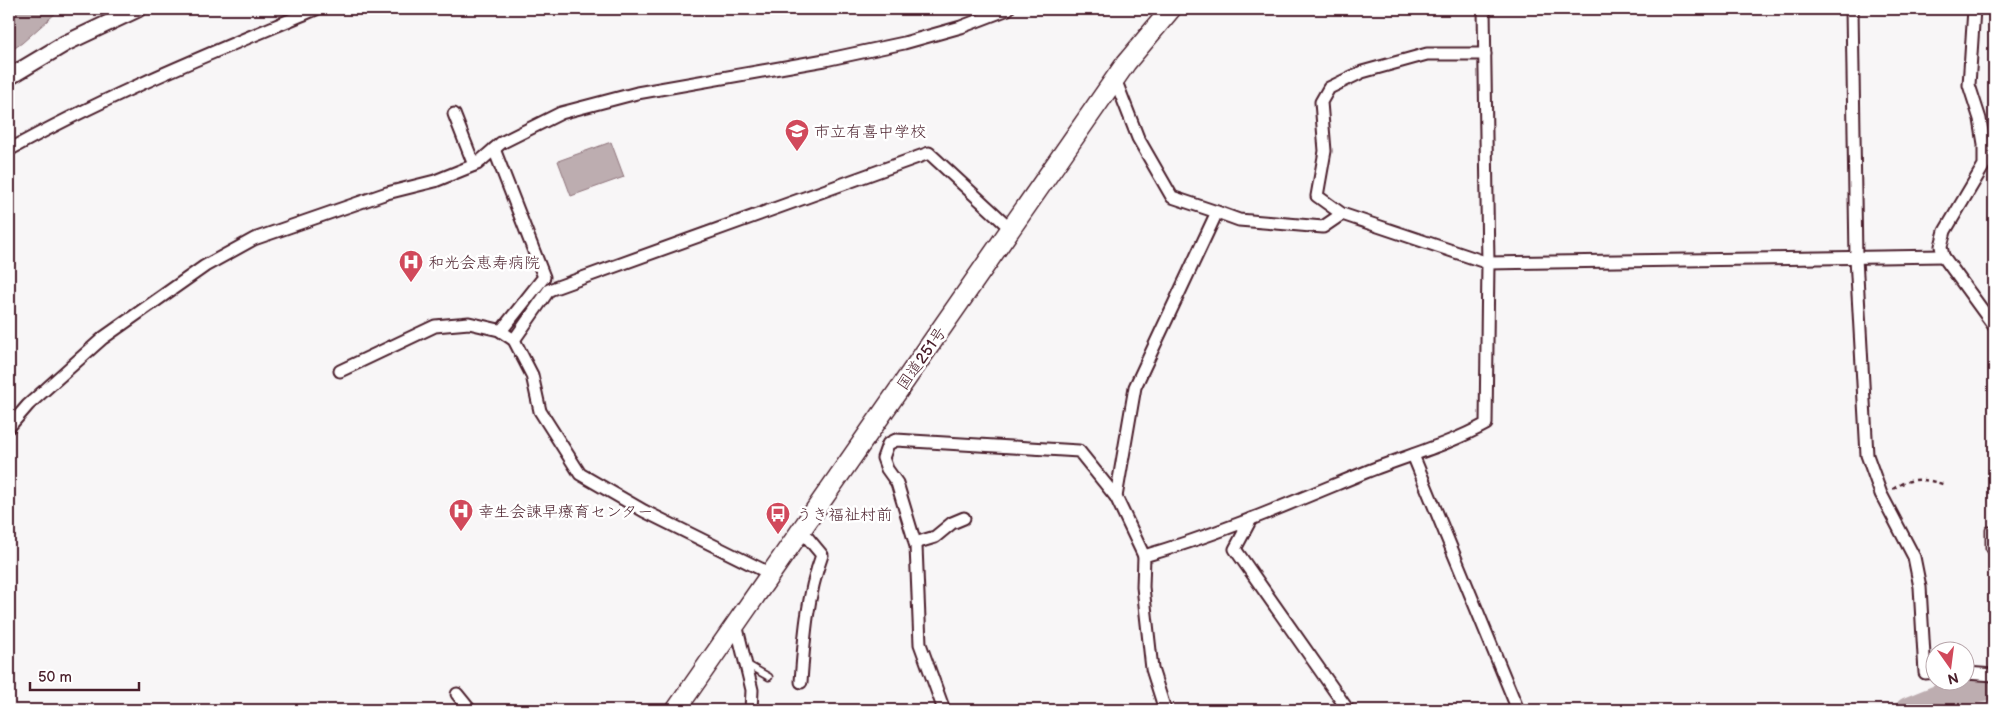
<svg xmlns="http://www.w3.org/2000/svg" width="2003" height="719" viewBox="0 0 2003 719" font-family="'Balsamiq Sans','Klee One',sans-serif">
<rect width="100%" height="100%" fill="#f8f6f7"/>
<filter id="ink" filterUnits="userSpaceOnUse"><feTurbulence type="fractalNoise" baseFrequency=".02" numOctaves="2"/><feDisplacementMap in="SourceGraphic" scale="10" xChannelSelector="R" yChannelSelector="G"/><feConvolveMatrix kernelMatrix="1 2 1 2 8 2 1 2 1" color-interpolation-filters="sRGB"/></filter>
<g filter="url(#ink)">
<!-- water -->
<g fill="#bdadb0" stroke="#8f747b">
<path d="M9,9H64L57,12L22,43L9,52Z"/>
<path d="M611,142L624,177L571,196L558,161Z"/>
</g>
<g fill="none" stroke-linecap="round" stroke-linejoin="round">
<!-- river -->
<path stroke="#bdadb0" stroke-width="26" d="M1908,710L1940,697L1994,687"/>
<defs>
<g id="service">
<path d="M1989,530V548L1994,555"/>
<path d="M748,665L769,677"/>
</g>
<g id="minor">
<path d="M1852,9L1856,258L1867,455L1881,494L1914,557L1920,587L1925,673L1936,672"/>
<path d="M1974,9L1969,85L1980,119L1984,144V165L1945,231L1941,246L1943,256L1994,326"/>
<path d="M1485,54H1427L1362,72L1329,88L1321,102L1325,151L1317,196L1342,214L1488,263L1943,256"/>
<path d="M1115,79L1138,138L1172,197L1217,212"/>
<path d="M454,114L474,165"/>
<path d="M494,149L544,277L501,331"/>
<path d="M9,150C107,95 212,53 316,9"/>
<path d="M514,340L549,290L929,153L1011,229"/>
<path d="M340,371L435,326L469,323L499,330L514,340L532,375L540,411L580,474L644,511L771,574"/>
<path d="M9,427L28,405L103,338L205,266L254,239L387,193L435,181L477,164L501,143L561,113L637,93L825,60L904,43L961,27L1008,9"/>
<path d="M1413,455L1518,710"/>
<path d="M1251,519L1235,549L1348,710"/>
<path d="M915,543L935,537L952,523L964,518"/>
<path d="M1144,556L1116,497L1135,387L1217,212L1239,220L1323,227L1342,214"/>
<path d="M736,624L752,690L751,710"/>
<path d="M1966,673L1994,675"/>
<path d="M801,682C804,639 807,596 822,555L802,531"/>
<path d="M457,694L470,710"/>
<path d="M944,710L920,644L916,546L897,483L887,469L883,458L888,444L896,440L1079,451L1116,497"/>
<path d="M1165,710L1152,669L1143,587L1144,556C1220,534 1293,502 1366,472C1406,456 1448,445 1486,424L1488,263L1484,9"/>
</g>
<path id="tertiary" d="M9,77L66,43L138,9"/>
<path id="trunk" d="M676,710L1126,63L1171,9"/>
</defs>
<!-- service casing -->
<use href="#service" stroke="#4a1f2b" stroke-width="9"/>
<!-- minor casing -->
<use href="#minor" stroke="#4a1f2b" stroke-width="15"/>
<!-- tertiary casing -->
<use href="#tertiary" stroke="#4a1f2b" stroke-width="19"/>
<!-- trunk casing -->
<use href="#trunk" stroke="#4a1f2b" stroke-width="22"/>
<!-- path -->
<path stroke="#4a1f2b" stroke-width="2.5" stroke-dasharray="4 4" stroke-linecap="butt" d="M1893,489C1911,476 1926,479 1946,485"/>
<!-- service -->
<use href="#service" stroke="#fff" stroke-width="5.5"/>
<!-- minor -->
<use href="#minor" stroke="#fff" stroke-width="11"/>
<!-- tertiary -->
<use href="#tertiary" stroke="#fff" stroke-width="15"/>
<!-- trunk -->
<use href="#trunk" stroke="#fff" stroke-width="19"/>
</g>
</g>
<!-- icons -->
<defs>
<symbol id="school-pin" viewBox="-11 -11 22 30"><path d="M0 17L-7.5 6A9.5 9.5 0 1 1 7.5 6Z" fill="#d1495b" stroke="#fff"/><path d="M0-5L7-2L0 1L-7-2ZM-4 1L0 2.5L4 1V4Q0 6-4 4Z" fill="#fff"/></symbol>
<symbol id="hospital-pin" viewBox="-11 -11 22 30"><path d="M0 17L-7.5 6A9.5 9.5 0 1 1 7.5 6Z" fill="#d1495b" stroke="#fff"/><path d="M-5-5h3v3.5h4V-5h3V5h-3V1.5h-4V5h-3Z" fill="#fff"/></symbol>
<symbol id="bus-pin" viewBox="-11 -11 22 30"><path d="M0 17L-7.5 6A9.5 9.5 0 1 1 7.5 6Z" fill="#d1495b" stroke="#fff"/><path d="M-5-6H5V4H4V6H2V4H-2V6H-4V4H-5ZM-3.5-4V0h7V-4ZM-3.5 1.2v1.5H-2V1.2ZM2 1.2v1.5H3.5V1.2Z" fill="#fff"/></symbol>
</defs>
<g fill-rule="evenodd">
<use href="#school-pin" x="783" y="117" width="28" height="38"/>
<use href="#hospital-pin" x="397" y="248" width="28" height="38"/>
<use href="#hospital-pin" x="447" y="497" width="28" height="38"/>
<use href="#bus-pin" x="764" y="500" width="28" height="38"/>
</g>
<g text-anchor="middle" stroke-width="5" stroke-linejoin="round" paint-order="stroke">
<!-- poi labels -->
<g font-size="16" fill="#4a1f2b" stroke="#fff" text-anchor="start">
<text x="814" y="137">市立有喜中学校</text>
<text x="428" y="268">和光会恵寿病院</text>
<text x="478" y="517">幸生会諫早療育センター</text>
<text x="796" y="520">うき福祉村前</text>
</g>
<!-- street labels -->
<g font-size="16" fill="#4a1f2b" stroke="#fff">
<text transform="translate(921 358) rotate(-55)" y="6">国道251号</text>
</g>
</g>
<!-- margin -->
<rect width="2003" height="719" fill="none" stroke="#fff" stroke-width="30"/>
<rect x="15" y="15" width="1973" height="689" fill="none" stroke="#4a1f2b" stroke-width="2" filter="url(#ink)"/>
<!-- north arrow -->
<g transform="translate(1950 666) rotate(166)"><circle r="24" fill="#ffffff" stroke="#b7a5aa"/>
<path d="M0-4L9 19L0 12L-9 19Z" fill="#d1495b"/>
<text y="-8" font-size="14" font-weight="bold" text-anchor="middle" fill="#4a1f2b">N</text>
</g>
<!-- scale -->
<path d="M30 682v8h109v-8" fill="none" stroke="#4a1f2b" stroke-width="2.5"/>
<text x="38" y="682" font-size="15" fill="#4a1f2b" stroke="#ffffff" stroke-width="4" paint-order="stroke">50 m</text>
</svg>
